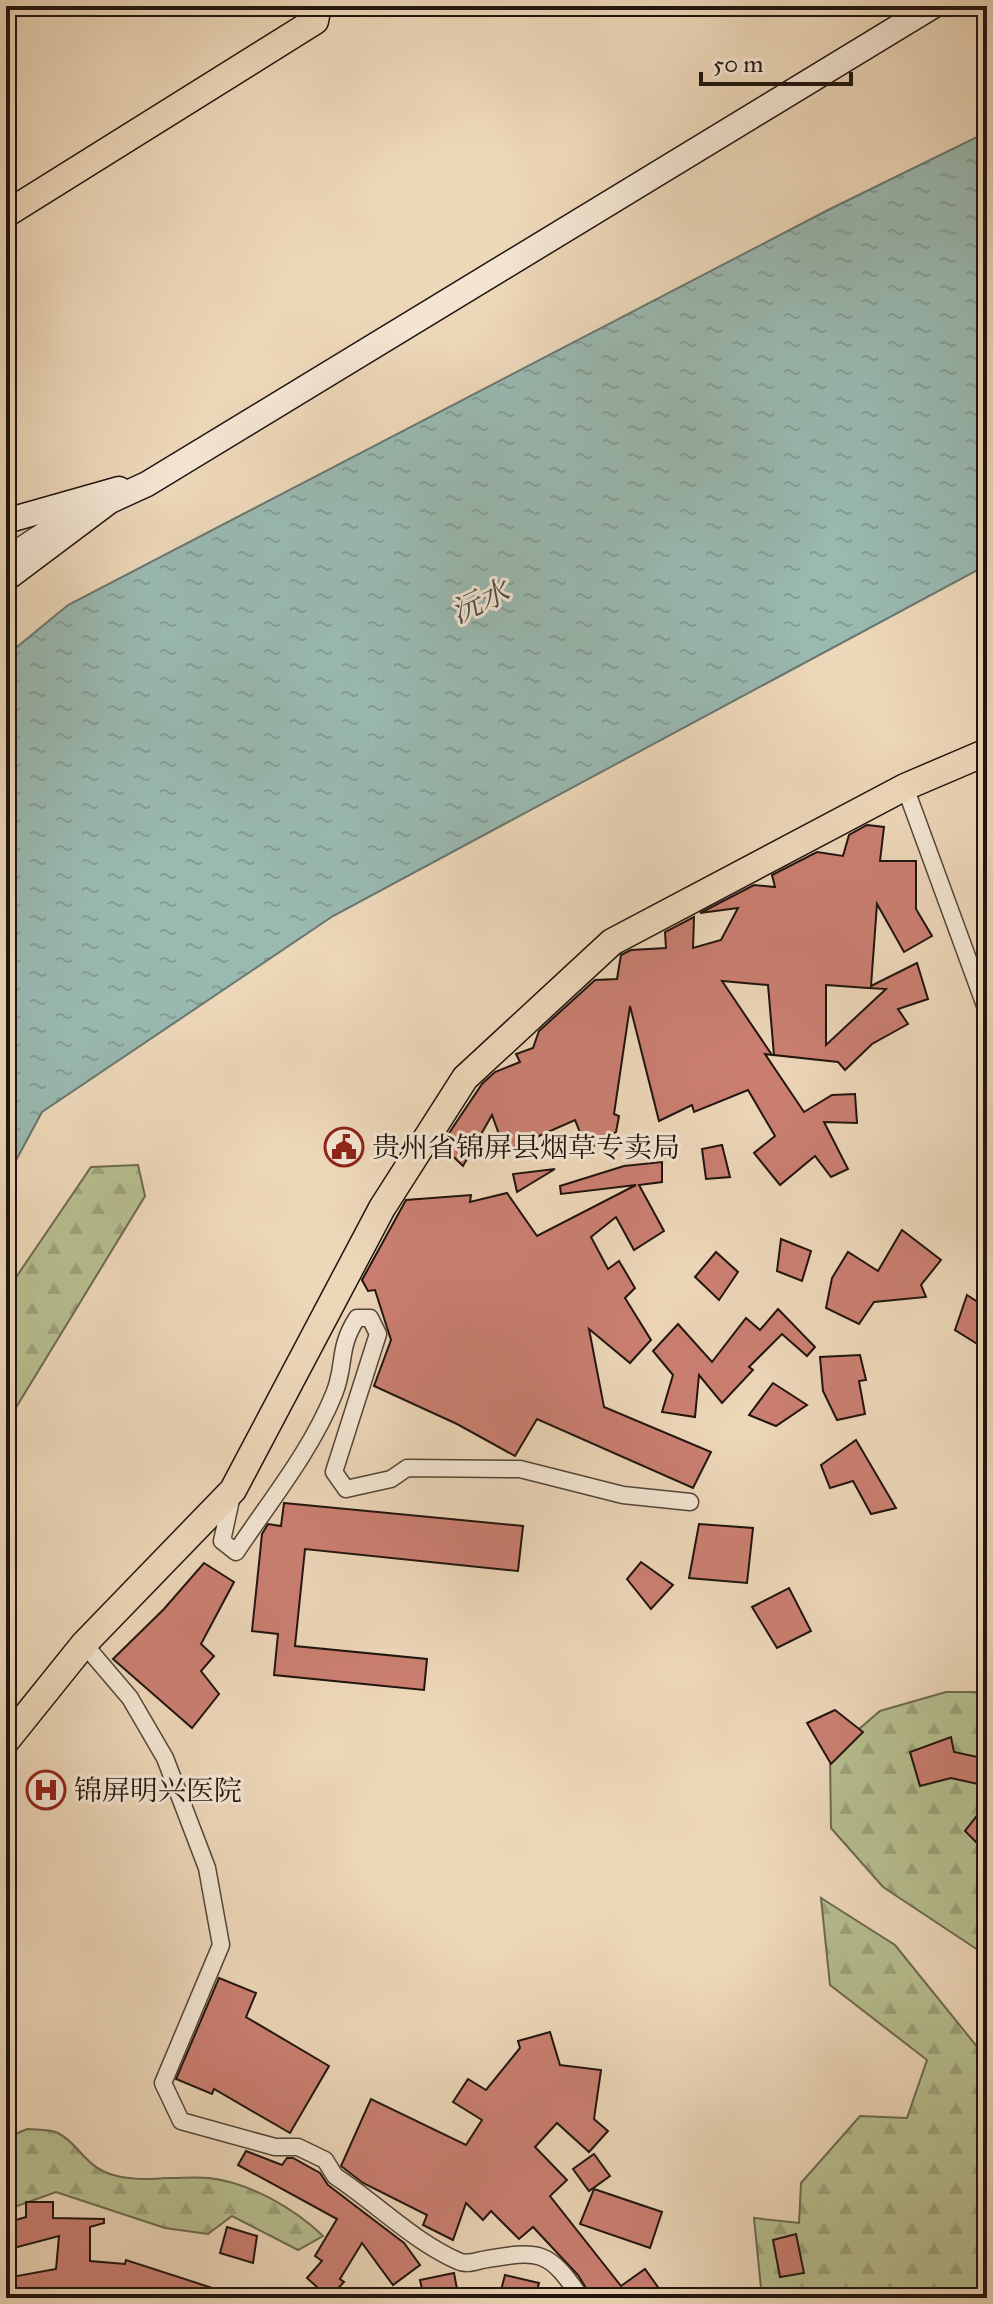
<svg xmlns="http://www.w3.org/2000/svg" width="993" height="2304" viewBox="0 0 993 2304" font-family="'IM FELL Great Primer','Noto Serif SC',serif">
<defs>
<pattern id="forest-firs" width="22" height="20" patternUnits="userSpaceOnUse" patternTransform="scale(2)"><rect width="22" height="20" fill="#b7bf90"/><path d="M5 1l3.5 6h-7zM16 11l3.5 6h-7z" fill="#9da37b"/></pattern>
<pattern id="water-ripples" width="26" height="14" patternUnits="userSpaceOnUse" patternTransform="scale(2)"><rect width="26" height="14" fill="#99b9b1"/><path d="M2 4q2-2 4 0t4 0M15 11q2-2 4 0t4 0" fill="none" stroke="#849e97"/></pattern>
</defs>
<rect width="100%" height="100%" fill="#edd7b9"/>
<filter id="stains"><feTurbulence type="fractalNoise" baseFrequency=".0025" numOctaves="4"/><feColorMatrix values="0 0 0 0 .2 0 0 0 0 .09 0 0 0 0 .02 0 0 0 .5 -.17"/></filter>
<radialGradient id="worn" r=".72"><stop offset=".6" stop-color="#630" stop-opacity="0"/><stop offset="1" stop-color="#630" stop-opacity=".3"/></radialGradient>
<!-- forest -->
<g fill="url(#forest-firs)" stroke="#6c6a4f" stroke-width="2">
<path d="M138,1165L145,1196L6,1424V1292L91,1167Z"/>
<path d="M946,1692H987V1956L883,1887L831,1828L830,1754L880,1711Z"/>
<path d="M821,1898L895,1945L987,2059V2298H762L754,2218L799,2223L801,2183L860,2116L907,2118L927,2060L830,1985Z"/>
<path d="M27,2129C36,2130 50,2129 58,2133C80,2144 85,2169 117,2176C146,2183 180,2175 209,2178C250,2183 294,2208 323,2236L298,2250L232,2216L208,2234L165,2228L56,2192L6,2210V2138Z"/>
</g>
<!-- water -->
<path fill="url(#water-ripples)" stroke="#697770" stroke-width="2" d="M987,132V565L333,916L42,1112L6,1179V656L68,605L828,210Z"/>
<!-- building -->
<g fill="#cb7f72" stroke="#20140e" stroke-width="2" fill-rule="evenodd">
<path d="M867,825L884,827L880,861H916V909L932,936L904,952L877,904L871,986L917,963L928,999L898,1009L908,1024L872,1044L845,1070L838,1062L774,1055L768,985L722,981L772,1055L765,1054L804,1112L832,1095L855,1094L857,1123L824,1122L848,1169L831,1177L815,1156L780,1185L754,1153L775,1136L748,1090L694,1112L692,1105L659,1121L630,1006L614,1114L619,1116L616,1132L587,1150L575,1120L505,1151L492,1115L463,1166L441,1145L482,1084L495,1072L520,1062L516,1054L533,1048L539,1031L595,980L617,979L621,955L631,950L666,948L665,932L694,917L693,948L721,940L738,908L700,913L754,885L775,887L772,875L817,852L843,856L849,835ZM826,985L868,988L886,989L826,1045Z"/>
<path d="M722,1145L730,1177L706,1179L702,1149Z"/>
<path d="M662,1162V1182L639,1185L664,1231L634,1250L616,1217L591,1237L608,1269L619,1261L635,1288L625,1298L651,1340L630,1363L589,1329L604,1407L711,1452L693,1488L537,1419L515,1456L457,1424L374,1386L391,1340L375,1290L368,1291L362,1280L406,1200L471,1195L470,1202L507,1193L537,1236L636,1185L561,1194L560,1186L624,1166Z"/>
<path d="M555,1169L517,1192L513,1174Z"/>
<path d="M902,1230L941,1260L921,1285L926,1297L874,1302L859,1324L826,1308L832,1278L848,1252L878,1271Z"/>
<path d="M781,1239L811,1251L802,1281L777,1271Z"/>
<path d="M716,1252L738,1272L719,1300L695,1277Z"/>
<path d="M967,1295L987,1308V1350L955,1330Z"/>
<path d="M778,1309L815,1347L807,1356L782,1334L749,1367L753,1370L722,1403L699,1375L695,1417L662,1412L673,1375L653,1351L678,1324L712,1362L746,1318L760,1330Z"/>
<path d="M860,1355L866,1380L859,1381L865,1414L837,1420L823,1391L820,1357Z"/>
<path d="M773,1383L807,1405L776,1426L749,1415Z"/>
<path d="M856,1440L896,1508L871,1514L853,1481L830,1488L821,1465Z"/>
<path d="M284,1503L523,1526L518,1571L305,1549L295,1646L427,1659L424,1690L274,1675L278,1634L252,1631L262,1534L268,1524L281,1526Z"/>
<path d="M699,1524L753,1528L747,1583L689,1578Z"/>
<path d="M641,1562L673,1585L651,1609L627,1579Z"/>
<path d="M204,1563L234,1582L201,1644L214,1656L201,1671L219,1694L192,1728L113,1659L164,1609Z"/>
<path d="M789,1588L811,1631L777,1648L752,1607Z"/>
<path d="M835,1710L863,1732L831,1764L807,1723Z"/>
<path d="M951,1737L954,1752L987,1759V1786L951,1778L920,1786L910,1752Z"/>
<path d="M987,1803V1853L965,1831Z"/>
<path d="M219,1978L256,1993L246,2017L329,2066L290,2133L214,2089L212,2094L176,2079Z"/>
<path d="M550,2032L560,2065L601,2070L594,2119L608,2131L589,2152L557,2123L535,2147L567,2180L550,2196L621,2286L645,2269L660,2290L649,2298H592L578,2275L533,2227L519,2239L491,2211L483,2220L466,2203L453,2240L423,2225L427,2215L363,2183L341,2166L371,2099L466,2145L482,2120L453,2102L468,2079L486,2090L520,2048L518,2041Z"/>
<path d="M246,2151L282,2165L287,2158H293L320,2173L328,2185L404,2243L420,2265L393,2285L362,2243L340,2279L344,2282L329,2298L307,2278L322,2261L315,2256L337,2219L238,2165Z"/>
<path d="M594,2154L610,2176L589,2191L573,2169Z"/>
<path d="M594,2189L662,2212L650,2248L580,2224Z"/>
<path d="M26,2202H53V2218L104,2219V2223L90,2227V2261L125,2264L126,2260L234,2295V2298H114L115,2294L50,2289L52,2298H6V2278L56,2269L59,2236L6,2250V2223L26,2217Z"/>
<path d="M227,2227L257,2236L253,2263L220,2253Z"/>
<path d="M796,2234L804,2273L780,2277L773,2240Z"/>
<path d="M454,2273L458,2294L424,2298L420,2280Z"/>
<path d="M505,2275L539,2283L535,2298H499Z"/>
</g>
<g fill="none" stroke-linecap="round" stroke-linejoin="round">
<defs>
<g id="street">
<path d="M6,555L79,507"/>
<path d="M905,787L987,1011"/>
<path d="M232,1495L222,1541L236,1552C270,1501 311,1451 334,1394C346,1365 337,1349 357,1318H370L378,1334L334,1472L346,1489L391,1479L407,1468L520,1469L623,1495L690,1502"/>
<path d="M84,1644L130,1698L165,1758L207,1868L221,1945L163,2083L181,2121L275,2147H298L325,2160L335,2176C376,2203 413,2241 458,2261C466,2265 474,2262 482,2260C540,2250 548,2249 581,2298"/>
</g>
<g id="secondary">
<path d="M6,521L119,489"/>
<path d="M6,579L110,501L147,484L933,6"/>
</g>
<g id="primary">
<path d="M6,214L315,21L318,6"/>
<path d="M6,1741L84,1644L233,1490L382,1208L465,1078L612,942L905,787L987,752"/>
</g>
</defs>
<!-- street casing -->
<use href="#street" stroke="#534539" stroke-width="19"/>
<!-- secondary casing -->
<use href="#secondary" stroke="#20140e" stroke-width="27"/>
<!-- primary casing -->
<use href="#primary" stroke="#20140e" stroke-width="29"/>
<!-- street -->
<use href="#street" stroke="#f3e5d2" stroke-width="16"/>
<!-- secondary -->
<use href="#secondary" stroke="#f3e5d2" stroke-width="24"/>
<!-- primary -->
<use href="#primary" stroke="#edd7b9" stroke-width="26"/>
</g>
<!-- icons -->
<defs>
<symbol id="civic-ring" viewBox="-11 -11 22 22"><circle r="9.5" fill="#f3e5d2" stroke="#8f2418" stroke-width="1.5"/><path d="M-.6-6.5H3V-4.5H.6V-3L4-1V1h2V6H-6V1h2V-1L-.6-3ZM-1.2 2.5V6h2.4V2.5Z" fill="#8f2418"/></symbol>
<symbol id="hospital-ring" viewBox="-11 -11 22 22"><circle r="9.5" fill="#f3e5d2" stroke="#8f2418" stroke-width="1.5"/><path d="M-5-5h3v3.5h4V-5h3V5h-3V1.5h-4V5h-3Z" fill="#8f2418"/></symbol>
</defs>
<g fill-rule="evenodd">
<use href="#civic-ring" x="322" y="1125" width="44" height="44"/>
<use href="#hospital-ring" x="24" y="1768" width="44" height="44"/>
</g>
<g text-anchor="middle" stroke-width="6" stroke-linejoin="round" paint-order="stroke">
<!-- poi labels -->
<g font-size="28" fill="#20140e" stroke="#f3e5d2" text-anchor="start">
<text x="372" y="1157">贵州省锦屏县烟草专卖局</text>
<text x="74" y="1800">锦屏明兴医院</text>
</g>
<!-- water labels -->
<g font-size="30" font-style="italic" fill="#4a4e47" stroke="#f3e5d2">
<text transform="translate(480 602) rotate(-25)" y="10">沅水</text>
</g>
</g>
<!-- margin -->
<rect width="993" height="2304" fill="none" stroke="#edd7b9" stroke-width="32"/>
<rect x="8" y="8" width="977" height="2288" fill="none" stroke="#20140e" stroke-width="4"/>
<rect x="16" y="16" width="961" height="2272" fill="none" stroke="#20140e" stroke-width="2"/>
<!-- scale -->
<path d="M701 72v12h150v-12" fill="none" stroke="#20140e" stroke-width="4"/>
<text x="713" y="72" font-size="24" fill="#20140e" stroke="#f3e5d2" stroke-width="6" paint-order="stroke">50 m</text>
<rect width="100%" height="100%" filter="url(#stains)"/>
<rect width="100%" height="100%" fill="url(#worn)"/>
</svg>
